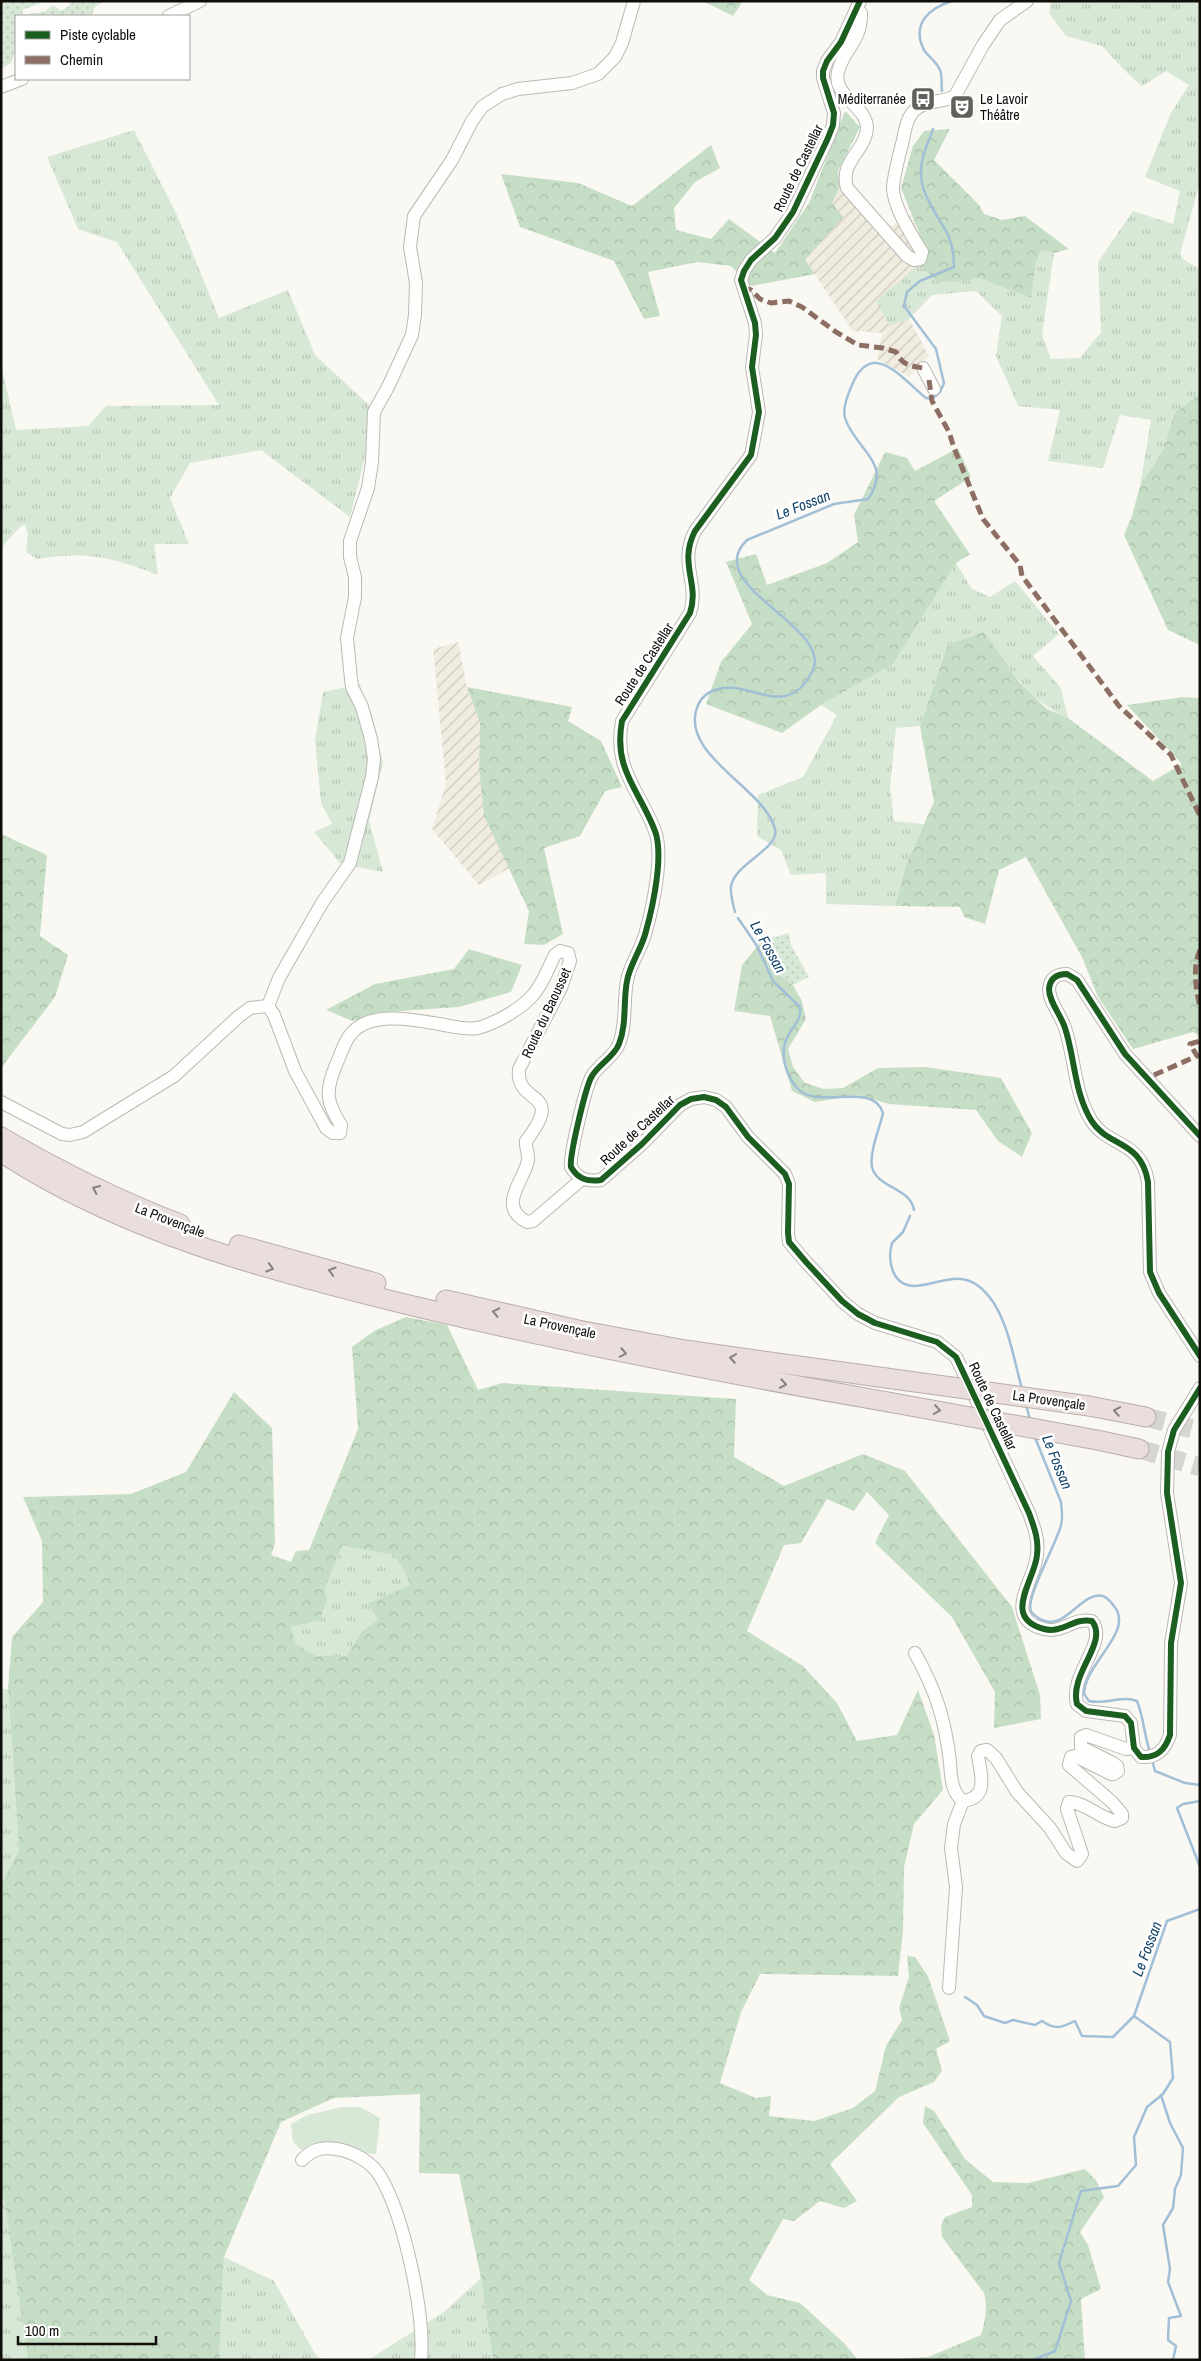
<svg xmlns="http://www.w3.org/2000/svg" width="1201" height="2361" viewBox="0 0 1201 2361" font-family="'Archivo Narrow',sans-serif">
<defs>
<pattern id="industrial-furrows" width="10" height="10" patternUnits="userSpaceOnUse" patternTransform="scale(1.25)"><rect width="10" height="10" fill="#f0ece0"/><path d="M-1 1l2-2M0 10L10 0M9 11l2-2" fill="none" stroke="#cdc9bf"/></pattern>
<pattern id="grass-tufts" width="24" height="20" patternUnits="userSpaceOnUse" patternTransform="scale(1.25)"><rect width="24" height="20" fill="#d7e8d6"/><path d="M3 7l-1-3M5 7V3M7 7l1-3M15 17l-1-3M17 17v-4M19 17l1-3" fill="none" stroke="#b8c6b6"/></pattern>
<pattern id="forest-crowns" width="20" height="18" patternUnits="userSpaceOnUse" patternTransform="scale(1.25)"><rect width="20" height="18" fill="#c7dec6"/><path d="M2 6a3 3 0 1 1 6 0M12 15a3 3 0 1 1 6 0" fill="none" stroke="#aabda9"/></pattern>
<pattern id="park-dots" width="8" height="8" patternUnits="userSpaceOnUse" patternTransform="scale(1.25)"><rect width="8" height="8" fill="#d7e8d6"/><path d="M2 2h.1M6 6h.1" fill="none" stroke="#b8c6b6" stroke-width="1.8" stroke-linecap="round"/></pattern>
</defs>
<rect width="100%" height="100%" fill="#faf8f3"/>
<!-- industrial -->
<g fill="url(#industrial-furrows)">
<path d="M840,187L887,229L911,215L928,255L889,326L909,319L929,356L909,377L877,359L882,333L853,331L805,260L842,217L831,203Z"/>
<path d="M458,642L467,687L480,723L479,769L484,816L510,868L479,885L432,829L446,783L433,649Z"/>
</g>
<!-- grass -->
<g fill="url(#grass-tufts)">
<path d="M1051,1H1200V182L1180,254L1184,260L1200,269V393L1174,414L1164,448L1140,486L1151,420L1120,415L1103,468L1048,461L1060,410L1018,406L996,356L1002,316L976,291L932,295L909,319L889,326L876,301L919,264L968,281L979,278L1031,297L1036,264L1041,250L1054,253L1042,335L1051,359L1080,358L1101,332L1098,262L1133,211L1173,224L1180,191L1145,177L1171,113L1189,85L1166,71L1142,86L1125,71L1102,46L1066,36L1049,13Z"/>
<path d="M134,130L177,215L219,318L288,290L315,355L370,406L365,457L350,517L261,450L190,463L170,498L189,544H154L158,575C111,557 87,551 37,559L26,552L28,534L25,524L19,528L1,548V364L16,430L88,426L106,406L219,405L117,242L78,229L47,157Z"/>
<path d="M956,563L972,589L990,597L1015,581L1059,634L1033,656L1061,688L1068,718C1027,700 1009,668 984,632L948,644L920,726L896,728L890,786L894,821L924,824L906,864L895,906L826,904V873L791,875L781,850L757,836L758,795L803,777L837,715L821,705L893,664Z"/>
<path d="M360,684L383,762L369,821L383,872L341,864L314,832L332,824L321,803L315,740L323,692Z"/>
<path d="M342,1544L393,1555L404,1570L410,1585L368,1603L378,1620L362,1631L346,1656H316L296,1644L291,1627L320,1620L327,1600L325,1589Z"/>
<path d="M1,1689H8L19,1850L1,1885Z"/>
<path d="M4,2198L28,2360H1V2204Z"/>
<path d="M224,2257L274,2281L317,2357L329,2360H219Z"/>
<path d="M481,2278L493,2360H368L444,2312Z"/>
</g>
<!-- forest -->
<g fill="url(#forest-crowns)" fill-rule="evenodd">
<path d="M703,1H743L733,16Z"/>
<path d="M845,111L860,127L838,171L840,187L832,203L843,217L805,260L815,274L751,286L731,266L697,262L648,272L660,316L644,319L614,261L520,227L501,174L578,183L632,206L711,145L720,168L695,182L674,208L676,230L711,239L729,219L775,253L809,203Z"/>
<path d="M950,129L934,160L979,205L984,214L1002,220L1025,216L1069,249L1054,253L1041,250L1036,264L1031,298L979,278L968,281L938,282L919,264L928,255L901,188L913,146L924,131Z"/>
<path d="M1200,393V645L1168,630L1124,535L1132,516L1140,486L1164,448L1174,414Z"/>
<path d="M958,448L971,477L934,501L970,554L956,563L893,664L821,705L782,733L706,704L721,662L752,624L726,562L756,554L767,585L827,563L858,542L854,515L885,452L907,458L915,471Z"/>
<path d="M984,632L1019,682L1047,709L1068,718L1153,781L1182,764L1127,705L1183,697L1200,698V1036L1193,1032L1133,1049L1098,997L1082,957L1026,857L999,870L985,924L964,917L960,907L895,906L906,864L934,802L920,726L948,644Z"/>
<path d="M467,687L572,707L568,721L601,741L622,787L605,791L580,836L544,848L563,934L544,945L524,944L529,911L484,816L479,769L480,723Z"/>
<path d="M1,834L47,855L40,936L68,955L55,997L1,1068Z"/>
<path d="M762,941L773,970L793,985L802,1001L806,1019L788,1049L793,1067L805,1083L824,1089L843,1088L878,1068L925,1067L1001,1078L1032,1133L1022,1157L998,1141L976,1110L889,1104L858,1095L815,1102L792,1091L770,1016L734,1011L742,965Z"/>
<path d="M469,949L522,965L511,992L459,1007L387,1012L352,1021L326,1010L375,984L454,969Z"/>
<path d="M406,1317L447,1325L478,1390L502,1383L736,1399L734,1457L784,1486L863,1454L905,1471L1012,1607L1040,1695L1041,1719L994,1728L995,1692L952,1617L875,1543L889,1515L867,1492L854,1511L827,1499L801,1543L784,1545L747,1631L803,1666L837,1703L857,1741L897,1735L918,1690L934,1735L943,1790L914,1824L904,1867L903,1931L898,1976L760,1974L741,2012L720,2083L756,2098L771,2096L769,2116L814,2121L853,2108L875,2091L886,2046L902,2020L899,2008L909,1977L907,1956L915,1957L928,1976L950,2041L936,2049L942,2071L934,2082L899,2097L830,2164L857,2201L844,2208L820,2201L794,2221L783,2219L749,2280L767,2295L800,2303L844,2343L858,2360H493L481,2278L459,2174L419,2173L420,2094L334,2098L281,2122L224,2257L219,2360H28L4,2199L1,2204V1885L19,1850L8,1689L12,1637L43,1602L42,1541L23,1497L131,1494L186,1472L234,1392L272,1428L275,1544L271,1555L291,1562L296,1551L309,1550L358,1429L352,1347L374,1331ZM342,1545L393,1555L404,1570L410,1585L368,1603L378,1620L362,1631L346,1656H316L296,1644L291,1627L320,1620L327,1600L325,1589Z"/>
<path d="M925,2106L934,2111L965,2159L993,2182L1028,2183L1085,2169L1096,2180L1104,2197L1080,2232L1088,2245L1101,2289L1081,2299L1085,2360H882L928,2357L981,2335C985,2321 988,2308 984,2293L942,2237L941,2225L945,2217L972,2207V2195L923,2123Z"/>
</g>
<!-- park -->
<g fill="url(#park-dots)">
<path d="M1,1H46L22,10L23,16H16V50L11,63L1,69Z"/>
<path d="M71,1H105L95,7L91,16H28V14L44,12L53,5L61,11L69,6Z"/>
<path d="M789,933L791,945L809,977L793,985L773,970L762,941Z"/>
</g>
<!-- pitch -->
<path fill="#d7e8d6" d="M342,2107H360L380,2118L376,2154C348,2155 334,2129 301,2150L293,2142L291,2124L308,2115Z"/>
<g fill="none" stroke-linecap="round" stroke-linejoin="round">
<!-- stream -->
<g stroke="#a1bfd7" stroke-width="2.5">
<path d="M942,91C941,84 943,73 939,68C935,61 928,56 924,50C911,24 929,8 952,1"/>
<path d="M735,912C733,904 730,894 731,886C736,862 780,849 775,829C765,789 684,757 696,711C698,703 703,695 712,691C747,675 785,724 812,672C836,627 699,586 747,540L834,504L868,499C894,462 855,450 845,418C842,408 848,394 852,385C872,337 903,380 926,398L932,399L940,392L944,383L936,349L904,306L907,292L920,281L954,267C954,257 953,247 949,237C939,216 919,194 921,170C921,155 929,142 933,129"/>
<path d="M738,918L757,946L773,981L800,1007C802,1021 792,1026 787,1038C779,1054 786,1075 797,1088C818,1111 873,1080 883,1113C880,1127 869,1153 872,1167C877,1188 911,1188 914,1210"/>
<path d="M910,1216L903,1232L892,1243C887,1261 892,1286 915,1286C938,1285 959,1269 981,1288C1007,1310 1013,1357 1022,1389"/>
<path d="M1026,1404L1030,1420"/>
<path d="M1034,1435L1061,1502C1062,1510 1063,1518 1061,1525C1057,1543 1025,1598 1031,1611C1033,1615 1038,1618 1042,1620C1066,1631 1081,1591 1103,1596C1108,1598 1111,1602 1114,1606C1135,1632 1085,1662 1084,1694L1089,1701C1106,1705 1121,1695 1137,1701C1144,1718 1144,1735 1150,1752"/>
<path d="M1152,1760L1155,1771L1185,1783L1200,1785"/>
<path d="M1200,1801L1183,1804L1177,1808L1200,1867"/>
<path d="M965,1997L977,2005L984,2016L1005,2023L1013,2020L1035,2025L1042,2021C1055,2030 1061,2028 1075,2021L1082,2036L1113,2037L1134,2016L1167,1921L1200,1909"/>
<path d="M1161,2095L1170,2123L1183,2148L1181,2175L1175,2189L1173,2208L1163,2225L1170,2269L1168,2282L1181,2316L1169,2318L1168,2340L1176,2346L1173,2360"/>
<path d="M1033,2360L1055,2351L1071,2301L1059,2263L1081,2191L1118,2186L1136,2165L1134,2137L1147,2107L1163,2094L1173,2078L1170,2042L1134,2016"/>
</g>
<!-- highway-tunnel -->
<g stroke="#d7d5d0" stroke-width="19" stroke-dasharray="19 9" stroke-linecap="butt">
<path d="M1146,1417L1200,1431"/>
<path d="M1139,1449L1200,1467"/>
</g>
<defs>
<g id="minor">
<path d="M860,1L841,42L827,61L823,71V78L834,113L833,125L828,138L793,212L775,238L751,260L744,271L741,280L755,323L756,335L752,367L759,412L751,455L695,531C678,564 700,583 690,613L622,721C613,770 639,789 655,831C664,855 653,906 646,931C642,949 630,963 627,981C623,1001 627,1024 619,1044C614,1057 599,1064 592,1076C586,1085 569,1157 571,1167C578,1179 587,1182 601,1180L642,1144L680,1105L691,1099L704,1097L716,1100L726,1107L748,1137L785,1174L789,1184L788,1233L789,1242L806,1262L842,1301L858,1314L875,1323L937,1342L956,1357L1029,1513C1034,1527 1039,1539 1037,1555C1035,1580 1001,1618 1044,1629C1062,1634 1074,1617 1092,1621C1109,1643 1069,1673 1077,1704L1086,1711L1125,1716L1131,1723L1134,1748L1141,1757C1157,1758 1165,1750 1170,1735L1171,1643L1181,1583L1167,1493L1168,1452L1174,1430L1200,1388"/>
<path d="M857,8L861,13C862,41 843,50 838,72C832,96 867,106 867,128C866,151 839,161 847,188L907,256L914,260L920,259L922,252C912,236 892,205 893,186C895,171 899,155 903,140C905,130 907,116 916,109C926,100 943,103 955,96L983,45L1000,20L1027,1"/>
<path d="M169,16L200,1"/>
<path d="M1,87L22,79"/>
<path d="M923,368L934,389"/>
<path d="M268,1006L279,978L322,903L350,863L372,777L374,759L371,739L362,707L352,687L351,679L347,638L355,597V577L350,557V541L368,488L372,462L374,412L388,387L412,335L415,315L416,283L410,247L414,216L452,160L472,121L482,107L502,94L518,89L572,83L598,74L615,57L622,43L634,1"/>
<path d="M268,1006L274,1015L295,1071L326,1128L333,1133H340L341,1125C326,1102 325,1091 336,1065C340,1056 343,1046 348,1038C366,1008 417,1020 444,1025C455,1027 467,1030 478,1028C496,1023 521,1009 533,995C543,984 548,968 555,955L560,951L568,953L570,961L561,988L519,1069C515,1107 567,1088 526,1141C525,1148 529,1153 528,1160C525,1180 496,1206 527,1222L533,1221L582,1179"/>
<path d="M1,1102L62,1134L70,1135L83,1132L174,1076L238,1017L250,1008L268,1006"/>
<path d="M1200,1136L1125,1054L1077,980L1067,974C1057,974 1050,978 1049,989C1049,1002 1061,1015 1065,1028C1075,1058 1074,1092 1091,1120C1108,1148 1141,1139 1148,1182L1150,1272L1159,1293L1200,1356"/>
<path d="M915,1653C936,1691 945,1719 950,1762C951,1776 951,1792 963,1801C989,1798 981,1775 978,1756L981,1751L987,1750L996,1758L1017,1792L1050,1828L1066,1853L1077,1861L1082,1854L1067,1809L1069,1802C1085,1802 1099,1818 1115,1821L1122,1818V1814L1112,1802L1069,1765L1071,1757L1075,1756L1111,1774H1114L1118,1771L1117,1766L1113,1763L1081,1747V1737L1086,1735L1126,1749L1134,1748"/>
<path d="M949,1988L956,1887L951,1848L954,1824L963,1801"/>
<path d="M302,2160C312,2149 322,2147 336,2149C352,2151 372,2162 380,2176C404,2216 425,2313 421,2360"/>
</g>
<g id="highway">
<path d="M1,1137C59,1171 117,1200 180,1224"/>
<path d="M1,1152C122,1232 270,1271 409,1305C568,1343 728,1374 888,1402"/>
<path d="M239,1245L376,1283"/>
<path d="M446,1300L578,1330L685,1350L886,1378"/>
<path d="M1089,1406L1146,1417"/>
<path d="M1097,1440L1139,1449"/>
</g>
</defs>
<!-- minor casing -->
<use href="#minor" stroke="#bab9b5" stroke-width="14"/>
<!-- highway casing -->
<use href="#highway" stroke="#b9ada8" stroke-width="21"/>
<!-- minor -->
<use href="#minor" stroke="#fefefd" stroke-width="12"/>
<!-- highway -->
<use href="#highway" stroke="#e9dedc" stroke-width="19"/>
<defs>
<g id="highway-bridge">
<path d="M886,1378L1089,1406"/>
<path d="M888,1402L1097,1440"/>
</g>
</defs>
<!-- highway-bridge casing -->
<use href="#highway-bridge" stroke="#b9ada8" stroke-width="21" stroke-linecap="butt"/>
<!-- highway-bridge -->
<use href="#highway-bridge" stroke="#e9dedc" stroke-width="19"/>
<!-- quiet -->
<g stroke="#8d6e63" stroke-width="5" stroke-dasharray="10 5" stroke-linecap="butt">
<path d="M742,288L751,290L760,299L771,303L789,301L802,307L836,332L858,345L883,348L896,352C902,365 910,366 923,368"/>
<path d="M929,380L932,401L949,432L954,448L983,519L1020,565L1022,576L1119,706L1171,755L1200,816"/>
<path d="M1200,950C1192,968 1196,989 1200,1007"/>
<path d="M1154,1075L1197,1056L1190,1044L1200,1041"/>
</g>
<defs>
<g id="cycleway">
<path d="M860,1L841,42L827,61L823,71V78L834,113L833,125L828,138L793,212L775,238L751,260L744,271L741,280L755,323L756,335L752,367L759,412L751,455L695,531C678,564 700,583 690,613L622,721C613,770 639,789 655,831C664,855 653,906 646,931C642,949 630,963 627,981C623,1001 627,1024 619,1044C614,1057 599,1064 592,1076C586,1085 569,1157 571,1167C578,1179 587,1182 601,1180L642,1144L680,1105L691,1099L704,1097L716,1100L726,1107L748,1137L785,1174L789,1184L788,1233L789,1242L806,1262L842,1301L858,1314L875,1323L937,1342L956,1357L1029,1513C1034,1527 1039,1539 1037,1555C1035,1580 1001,1618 1044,1629C1062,1634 1074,1617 1092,1621C1109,1643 1069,1673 1077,1704L1086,1711L1125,1716L1131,1723L1134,1748L1141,1757C1157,1758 1165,1750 1170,1735L1171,1643L1181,1583L1167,1493L1168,1452L1174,1430L1200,1388"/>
<path d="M1200,1136L1125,1054L1077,980L1067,974C1057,974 1050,978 1049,989C1049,1002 1061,1015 1065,1028C1075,1058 1074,1092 1091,1120C1108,1148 1141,1139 1148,1182L1150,1272L1159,1293L1200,1356"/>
</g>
</defs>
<!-- cycleway casing -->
<use href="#cycleway" stroke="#fff" stroke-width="9"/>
<!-- cycleway -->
<use href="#cycleway" stroke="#1b5e20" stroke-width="6"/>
</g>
<!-- one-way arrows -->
<defs><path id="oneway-chevron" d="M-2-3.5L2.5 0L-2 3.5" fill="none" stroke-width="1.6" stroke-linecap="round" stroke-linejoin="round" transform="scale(1.25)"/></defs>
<g stroke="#87807e">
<use href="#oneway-chevron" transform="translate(96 1189) rotate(-155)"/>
<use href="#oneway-chevron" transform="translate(270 1268) rotate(16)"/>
<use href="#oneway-chevron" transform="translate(332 1271) rotate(-164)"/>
<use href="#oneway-chevron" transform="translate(496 1312) rotate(-167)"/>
<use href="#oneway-chevron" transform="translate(623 1353) rotate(11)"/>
<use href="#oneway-chevron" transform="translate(733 1358) rotate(-172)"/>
<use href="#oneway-chevron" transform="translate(783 1384) rotate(10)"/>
<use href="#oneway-chevron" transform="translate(937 1410) rotate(9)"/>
<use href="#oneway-chevron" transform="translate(1117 1411) rotate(-169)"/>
</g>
<!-- icons -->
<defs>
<symbol id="bus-square" viewBox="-11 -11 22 22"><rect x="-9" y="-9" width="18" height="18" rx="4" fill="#62605c" stroke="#fff"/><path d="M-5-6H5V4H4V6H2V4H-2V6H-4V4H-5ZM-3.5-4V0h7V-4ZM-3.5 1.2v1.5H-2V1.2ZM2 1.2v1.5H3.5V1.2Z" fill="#fff"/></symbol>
<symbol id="theatre-square" viewBox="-11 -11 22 22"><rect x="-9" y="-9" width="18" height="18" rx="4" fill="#62605c" stroke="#fff"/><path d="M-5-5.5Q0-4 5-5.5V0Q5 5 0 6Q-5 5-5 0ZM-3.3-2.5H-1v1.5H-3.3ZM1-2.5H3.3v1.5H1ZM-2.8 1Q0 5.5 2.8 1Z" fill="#fff"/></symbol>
</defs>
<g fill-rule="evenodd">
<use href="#bus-square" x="909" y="85" width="28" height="28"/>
<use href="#theatre-square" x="948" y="93" width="28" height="28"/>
</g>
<g text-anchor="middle" stroke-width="5" stroke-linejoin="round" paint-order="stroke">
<!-- poi labels -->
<g font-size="14" fill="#100e0b" stroke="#fff" text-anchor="end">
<text x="906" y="104">Méditerranée</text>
<text x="980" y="104" text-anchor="start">Le Lavoir<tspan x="980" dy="16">Théâtre</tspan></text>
</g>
<!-- street labels -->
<g font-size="14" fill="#100e0b" stroke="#fff">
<text transform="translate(798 168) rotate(-64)" y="5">Route de Castellar</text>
<text transform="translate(644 664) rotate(-57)" y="5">Route de Castellar</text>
<text transform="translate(546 1013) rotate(-65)" y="5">Route du Baousset</text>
<text transform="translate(637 1130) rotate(-43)" y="5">Route de Castellar</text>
<text transform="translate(170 1220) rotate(21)" y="5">La Provençale</text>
<text transform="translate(560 1326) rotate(12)" y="5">La Provençale</text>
<text transform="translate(1049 1400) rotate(8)" y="5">La Provençale</text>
<text transform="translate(993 1406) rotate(65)" y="5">Route de Castellar</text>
</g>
<!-- water labels -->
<g font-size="15" font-style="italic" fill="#124368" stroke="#fff">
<text transform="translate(803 505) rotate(-21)" y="5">Le Fossan</text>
<text transform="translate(768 947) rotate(61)" y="5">Le Fossan</text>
<text transform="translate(1057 1462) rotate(68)" y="5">Le Fossan</text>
<text transform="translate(1147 1949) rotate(-69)" y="5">Le Fossan</text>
</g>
</g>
<!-- border -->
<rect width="1201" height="2361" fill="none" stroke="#100e0b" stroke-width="5"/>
<!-- legend -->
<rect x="15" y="15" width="175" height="65" fill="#ffffff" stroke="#9f9f9d"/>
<rect x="25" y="31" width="25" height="8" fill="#1b5e20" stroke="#9f9f9d"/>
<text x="60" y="40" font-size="15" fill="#100e0b">Piste cyclable</text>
<rect x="25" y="56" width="25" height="8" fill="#8d6e63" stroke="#9f9f9d"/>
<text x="60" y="65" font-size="15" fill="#100e0b">Chemin</text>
<!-- scale -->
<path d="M18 2336v8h138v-8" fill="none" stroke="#100e0b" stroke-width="2.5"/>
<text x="25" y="2336" font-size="15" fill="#100e0b" stroke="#ffffff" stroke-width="4" paint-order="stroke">100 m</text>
</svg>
